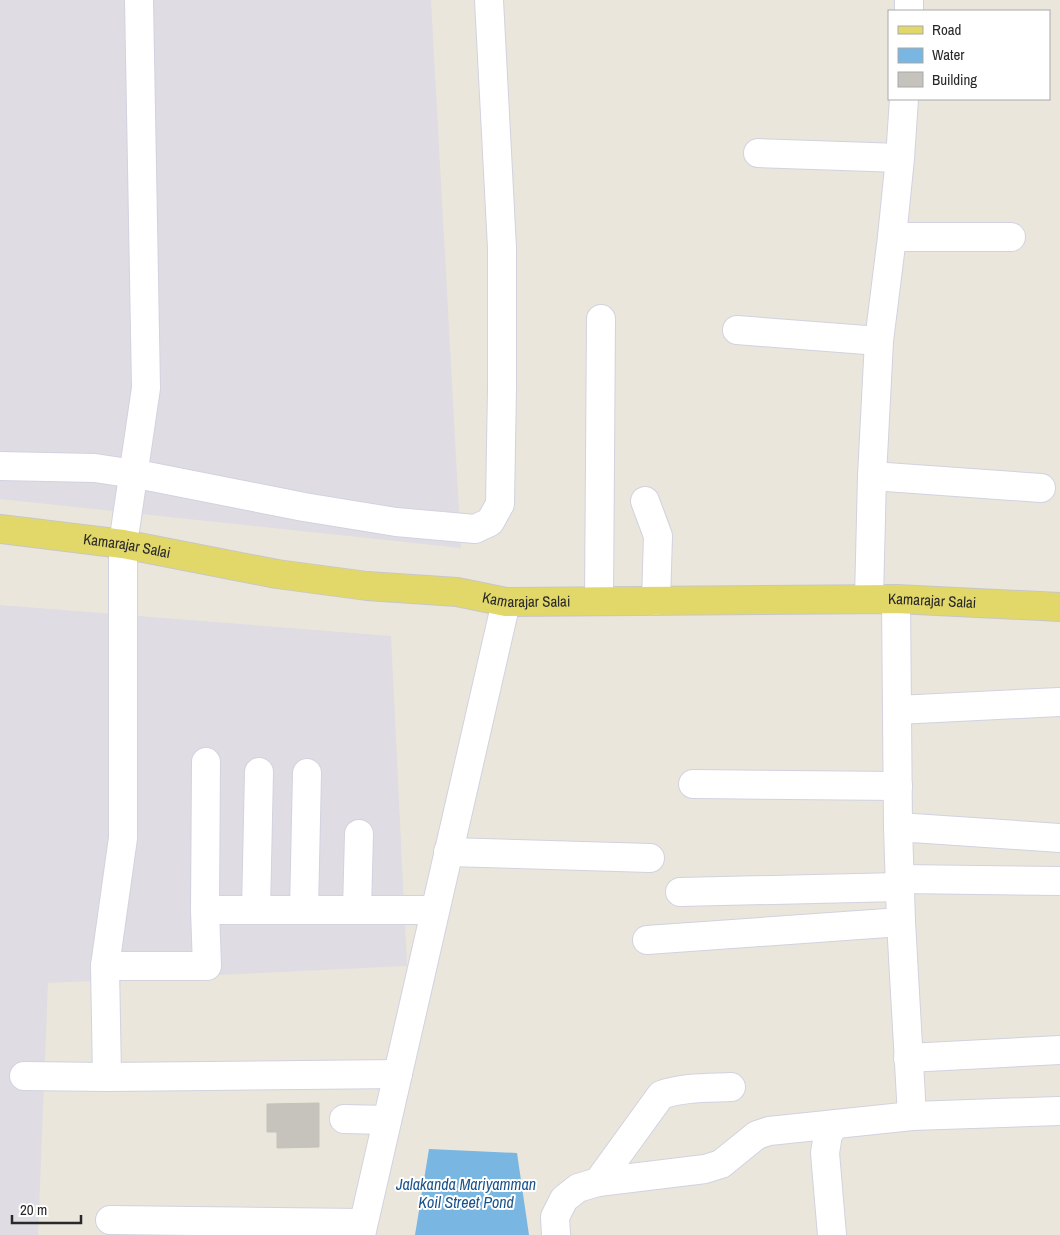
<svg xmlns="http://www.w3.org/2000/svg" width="1060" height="1235" viewBox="0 0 1060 1235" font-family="'Archivo Narrow',sans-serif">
<rect width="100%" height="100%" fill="#eae6dc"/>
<!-- industrial -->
<g fill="#dfdce3">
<path d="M0,0H431L461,548L0,499Z"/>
<path d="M0,605L391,636L407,966L48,983L38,1235H0Z"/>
</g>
<!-- water -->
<path fill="#79b6e2" d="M429,1149L517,1153L529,1235H415Z"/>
<!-- building -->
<path fill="#c5c3bc" stroke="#c5c2b6" d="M319,1103V1147L277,1148V1132H267V1104Z"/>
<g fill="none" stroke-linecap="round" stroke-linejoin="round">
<defs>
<g id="minor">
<path d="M139,0L146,388L123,544V838L105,966L107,1077L398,1074"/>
<path d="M909,11V0"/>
<path d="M758,153L900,158"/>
<path d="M892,237H1011"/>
<path d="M737,330L879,341"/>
<path d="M0,466L95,468L147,476L304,507L396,522L475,529L490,522L500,504L502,388V248L489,0"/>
<path d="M872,476L1041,488"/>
<path d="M645,501L658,536L656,601"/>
<path d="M869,599L872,476L879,341L892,237L900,158L904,99"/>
<path d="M896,599L898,827"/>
<path d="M599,601L601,319"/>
<path d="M897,710L1059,702"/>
<path d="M693,784L898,786"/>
<path d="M448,852L650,858"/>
<path d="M899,879L1060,881"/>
<path d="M680,892L900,887"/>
<path d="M205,910L206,762"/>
<path d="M256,910L259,772"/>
<path d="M304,910L307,773"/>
<path d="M357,910L359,834"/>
<path d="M647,940L901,922"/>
<path d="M105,966H207L205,910H435"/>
<path d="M908,1058L1060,1050"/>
<path d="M24,1076L107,1077"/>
<path d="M912,1116L1058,1111"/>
<path d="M344,1119L387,1120"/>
<path d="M598,1182L661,1095C683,1087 708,1088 731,1087"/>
<path d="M110,1220L363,1223"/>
<path d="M361,1235L506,602"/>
<path d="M556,1235L555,1217L564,1199L578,1188L598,1182L705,1169L721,1164L757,1135L769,1131L836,1124"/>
<path d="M832,1235L825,1153L828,1134L836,1124L912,1116L901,922L898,827L1060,838"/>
</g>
<g id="major">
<path id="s1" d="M0,529L123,544L277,574L367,586L457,592L506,602L896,599L1060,607"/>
</g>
</defs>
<!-- minor casing -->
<use href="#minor" stroke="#d2d2e0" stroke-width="30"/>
<!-- major casing -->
<use href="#major" stroke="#c7c7c7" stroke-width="30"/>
<!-- minor -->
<use href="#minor" stroke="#fff" stroke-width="28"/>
<!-- major -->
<use href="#major" stroke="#e2d869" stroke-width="28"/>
</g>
<g text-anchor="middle" stroke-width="4" stroke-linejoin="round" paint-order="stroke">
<!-- street labels -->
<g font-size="15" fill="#292929" stroke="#fff">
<text dy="5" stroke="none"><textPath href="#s1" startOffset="128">Kamarajar Salai</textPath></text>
<text dy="5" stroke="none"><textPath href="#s1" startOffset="532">Kamarajar Salai</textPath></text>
<text dy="5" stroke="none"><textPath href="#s1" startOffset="938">Kamarajar Salai</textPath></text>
</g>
<!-- water labels -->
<g font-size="16" font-style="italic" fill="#1a538c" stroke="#fff">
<text x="466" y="1190">Jalakanda Mariyamman<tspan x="466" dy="18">Koil Street Pond</tspan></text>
</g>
</g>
<!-- legend -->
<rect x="888" y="10" width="162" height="90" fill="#ffffff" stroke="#a9a9a9"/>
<rect x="898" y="26" width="25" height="8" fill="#e2d869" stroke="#a9a9a9"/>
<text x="932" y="35" font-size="15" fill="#292929">Road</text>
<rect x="898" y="48" width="25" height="15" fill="#79b6e2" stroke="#a9a9a9"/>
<text x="932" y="60" font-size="15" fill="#292929">Water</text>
<rect x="898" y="72" width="25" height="15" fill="#c5c3bc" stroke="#a9a9a9"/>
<text x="932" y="85" font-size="15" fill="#292929">Building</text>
<!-- scale -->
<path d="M12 1215v8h69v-8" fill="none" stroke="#292929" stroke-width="2.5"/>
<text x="20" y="1215" font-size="15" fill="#292929" stroke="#ffffff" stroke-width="4" paint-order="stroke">20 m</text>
</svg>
